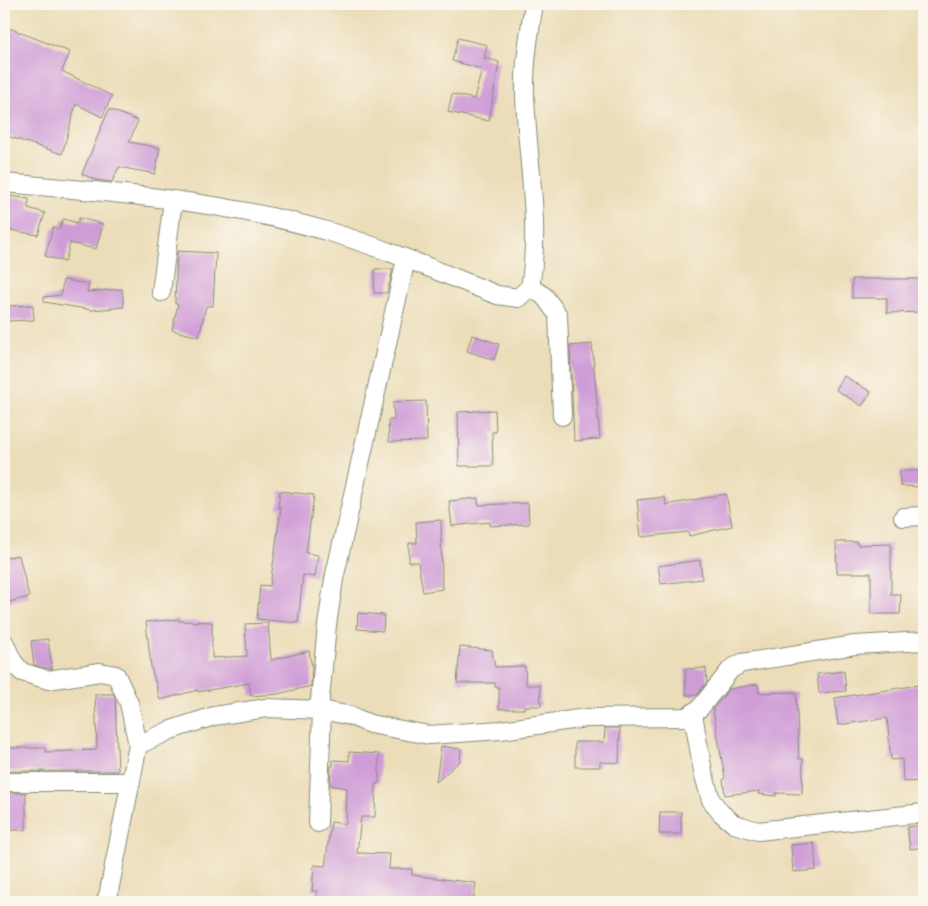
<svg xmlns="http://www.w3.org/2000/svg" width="928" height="906" viewBox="0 0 928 906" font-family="Pangolin,sans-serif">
<rect width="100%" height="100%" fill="#fbf7ec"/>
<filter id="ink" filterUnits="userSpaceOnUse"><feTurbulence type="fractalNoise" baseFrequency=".02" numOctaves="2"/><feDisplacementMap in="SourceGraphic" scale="10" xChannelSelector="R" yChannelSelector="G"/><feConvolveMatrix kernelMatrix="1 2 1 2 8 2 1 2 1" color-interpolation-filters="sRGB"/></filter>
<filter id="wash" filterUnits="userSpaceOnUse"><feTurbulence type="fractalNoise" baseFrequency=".0096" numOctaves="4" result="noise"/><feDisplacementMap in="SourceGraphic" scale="20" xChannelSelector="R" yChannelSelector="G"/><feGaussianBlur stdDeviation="1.12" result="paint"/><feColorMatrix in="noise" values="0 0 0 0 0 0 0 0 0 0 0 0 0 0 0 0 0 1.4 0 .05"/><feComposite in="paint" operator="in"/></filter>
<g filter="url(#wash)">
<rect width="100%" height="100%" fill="#ecddb9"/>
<g id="blocks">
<!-- building -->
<g fill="#cf9cd7">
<path d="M9,28L70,52L62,71L112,96L102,117L76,104L62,154L4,135V40Z"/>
<path d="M458,38L487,45L484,60L485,58L499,62L489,121L448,112L452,94L474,99L482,69L452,61Z"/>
<path d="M109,109L138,121L129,142L160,148L155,174L119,167L112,182L96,180L82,174Z"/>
<path d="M4,195L29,199L28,208L45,213L38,235L4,229Z"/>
<path d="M79,218L103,224L96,249L70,243L65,262L45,256L53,227L59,229L63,219L78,223Z"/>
<path d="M177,251L216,253L213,306H206L199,337L172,330L178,304H175Z"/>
<path d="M375,269H393L387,293H374Z"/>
<path d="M852,279H924V312L887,313V298H852Z"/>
<path d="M63,280L89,284L87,292L122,289L124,307L92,310L44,302V297L61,295Z"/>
<path d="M33,305L34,320L7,321V306Z"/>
<path d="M472,335L499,344L494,360L467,351Z"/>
<path d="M592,344L600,439L574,441L570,346Z"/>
<path d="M844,376L871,392L862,406L836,390Z"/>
<path d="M426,401L427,441L389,442L388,420H394L393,402Z"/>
<path d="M495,410L496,432H492L493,466H459L458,412Z"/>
<path d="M900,471H924V487L900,486Z"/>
<path d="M280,491L314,495L306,553L318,555L315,577L303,575L298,623L257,619L260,585L270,586L281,508H278Z"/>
<path d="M726,494L732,526L689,536L688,532L641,537L637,500L665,497L666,505Z"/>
<path d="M478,498V505L528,503L529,524L490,526V522L452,526L449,501Z"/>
<path d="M441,520L442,589L423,592L418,562H409V543H417L416,522Z"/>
<path d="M836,542H857V545L891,544V594H901L900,614H871V573H837Z"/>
<path d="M19,555L29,597L4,603V558Z"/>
<path d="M700,560L702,579L661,584L658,566Z"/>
<path d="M358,613L384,615L383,631L357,629Z"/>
<path d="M179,619V621L212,622V658L247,656L245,624L268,623L271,660L309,651L312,667L311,686L278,694L251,696L249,683L198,692V690L160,700L151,667L146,622Z"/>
<path d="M48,639L52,669H49L34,665L31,641Z"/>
<path d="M460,647L492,650L495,667L525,666L526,685H540L541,706H524V709H499V687H495V683H457Z"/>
<path d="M706,668L707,682L697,695H686L685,669Z"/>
<path d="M844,671L846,691L819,693L817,674Z"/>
<path d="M758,684L759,693L796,692L799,759H803L802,794L776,793V796L758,794L759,791L725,795L723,779L725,778L713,709L729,689Z"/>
<path d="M919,685L922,706H924V781L903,782L902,759L891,760L887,718L838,725L835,698Z"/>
<path d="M95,694H113L115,697L118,771H8L7,748H45L46,752L95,750L97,747Z"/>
<path d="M605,728H620L619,763L600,762V767H575V742H604Z"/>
<path d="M441,746L461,749L460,761L436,782Z"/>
<path d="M349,752L379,754V783H376L375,817H361L357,853L390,854L389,869H412V875L476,883L473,902H316L317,891H312L314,865L325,866L331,822L346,824L347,788L330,785L331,766H333V760L349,761Z"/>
<path d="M9,793H26V830H4V809H10Z"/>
<path d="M660,812H681V834H659Z"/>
<path d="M924,825V847L910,849L907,827Z"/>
<path d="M814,843L816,870L793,872L791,845Z"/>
</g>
</g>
</g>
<g filter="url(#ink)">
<use href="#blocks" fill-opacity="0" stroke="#868d76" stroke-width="1"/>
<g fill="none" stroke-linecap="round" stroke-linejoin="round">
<defs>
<g id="street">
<path d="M4,183C112,192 225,201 330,232C387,249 442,273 497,295L518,298L530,287C541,224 527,159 525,95C524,65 529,34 534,4"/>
<path d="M530,287L544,296L558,315L562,416"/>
<path d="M161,292L173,201"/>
<path d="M903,517L924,516"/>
<path d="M4,642L13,662L22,672L48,680L100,672L116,675L129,703L138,745"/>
<path d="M319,710L327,625L334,579L406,259"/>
<path d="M693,714L703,772L711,800L721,813L734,824L758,831L924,813"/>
<path d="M4,782H131"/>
<path d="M318,823L322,710"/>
<path d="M105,902L108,896L138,745L171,730L214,716L266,708L322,710L351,716L370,724L429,735L501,730L586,718L686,717L700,708L731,669L742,663L855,645L924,641"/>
</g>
</defs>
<!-- street casing -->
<use href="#street" stroke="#868d76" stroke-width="20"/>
<!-- street -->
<use href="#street" stroke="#fff" stroke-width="18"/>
</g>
</g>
<!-- margin -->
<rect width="928" height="906" fill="none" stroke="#fbf7ec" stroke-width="20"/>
</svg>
